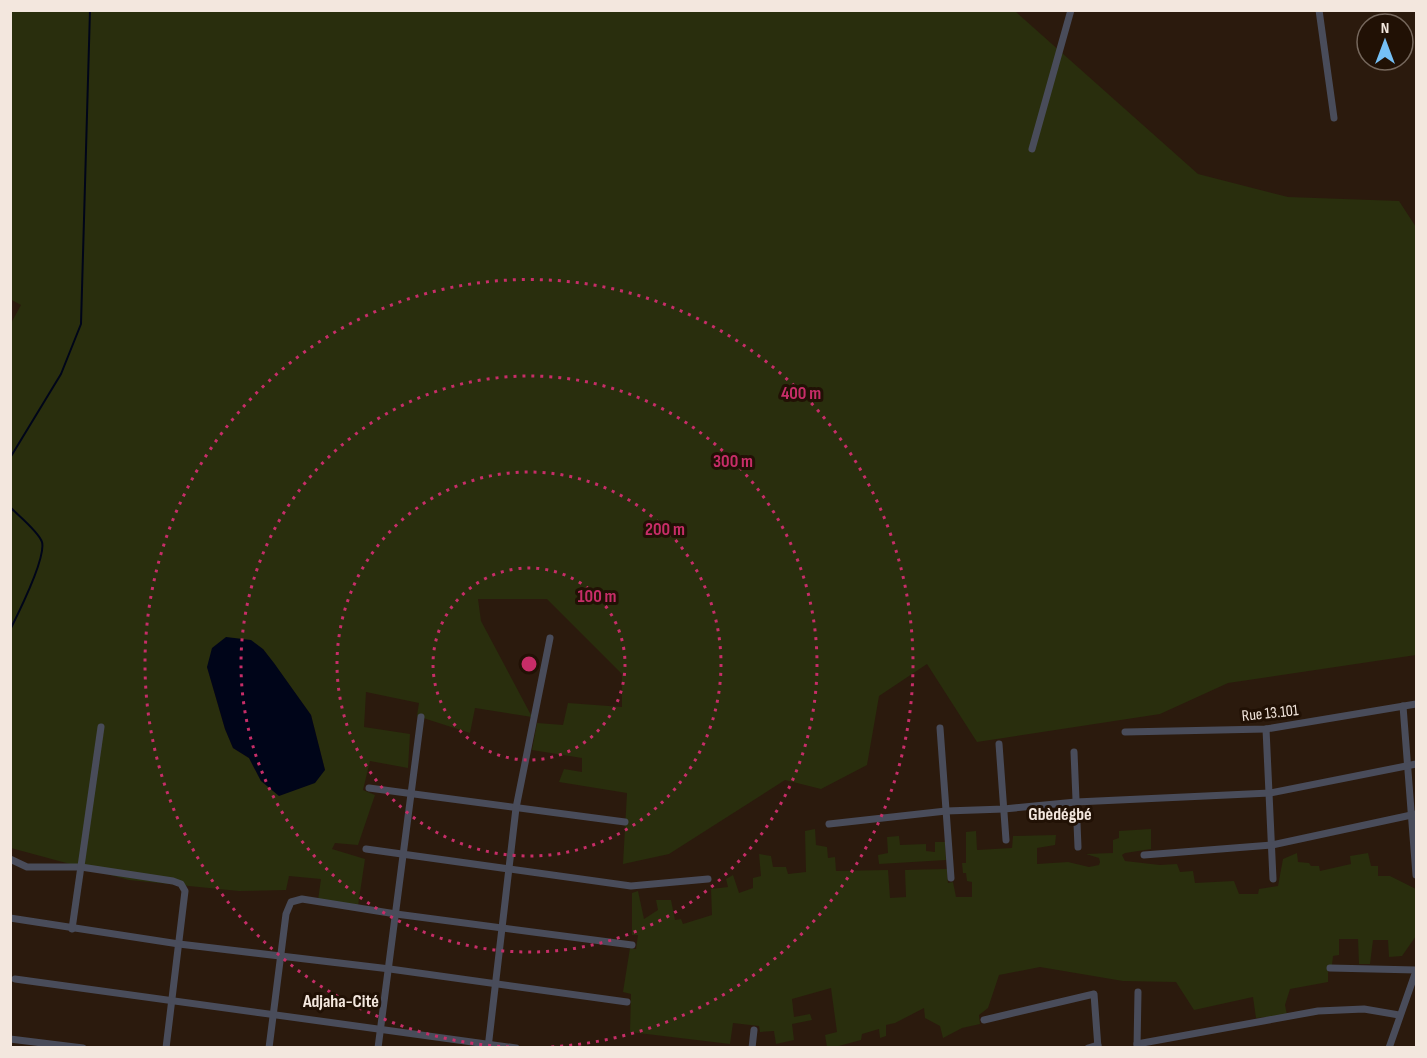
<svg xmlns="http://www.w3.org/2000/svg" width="1427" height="1058" viewBox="0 0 1427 1058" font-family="'Sofia Sans Condensed',sans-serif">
<rect width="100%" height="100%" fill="#2b1a0d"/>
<!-- green -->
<g fill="#292e0d" fill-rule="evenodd">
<path d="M10,11H1015L1198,174L1288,197L1399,201L1416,227V655L1228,683L1160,714L977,742L927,664L879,696L867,765L821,789L785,780L669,854L623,864L627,793L559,782L564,769L582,772V758L532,750L537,723L563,725L568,703L622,707V674L547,599H478L481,621L532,717L475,708L470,733L417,716L419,703L366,692L364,727L410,734L408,768L370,761L363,790L375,795L358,845L335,843L332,849L365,859L358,906L318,900L321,879L289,876L286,890L239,891L129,880L11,848L10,325L21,305L10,299ZM263,649L311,715L325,770L261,781L249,758L233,748L225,729L207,667Z"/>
<path d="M815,829L816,845L827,847L828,858L835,857L836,871L888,870L890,898L906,897L905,870L947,869L948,883L953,882L956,897H972V882L967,881L966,873H963L962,863H966V832L976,831L977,850L1012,848L1013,836L1056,835L1055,845L1037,848V864L1068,862L1089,867L1099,865L1100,862L1099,858L1086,854L1113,853V840L1119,838V831L1151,829V849L1125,853L1122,855L1125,861L1160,865L1177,864L1180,872L1193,871L1195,883L1234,881L1239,894H1258L1259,889L1278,886L1283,859L1297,853L1298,862L1309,863L1311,866H1319L1320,871L1351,864L1350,856L1368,853L1371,866H1378V876H1390L1416,889V936L1402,956L1389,957L1388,940H1373L1370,964H1359L1358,939H1339V955L1333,956L1332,965L1328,967V982L1290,989L1285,1005L1287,1015L1256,1018L1253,997L1194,1010L1176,982L1123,981L1040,967L999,975L988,1008L979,1015L980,1024L962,1028L943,1038L940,1026L925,1018L924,1008L895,1023L886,1025V1036L880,1038L879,1029L862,1034L861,1040L835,1047H827L825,1035L837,1032L831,988L792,999L794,1017L810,1014L812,1020L792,1024L794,1040L776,1044L774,1031L760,1032L759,1026L733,1023L730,1044L630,1032L631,994L623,992L630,948L636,949L638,935H632V893L638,891L644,919L658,910L656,900H671L675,920L681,919L683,924L712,915L711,889L728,887L726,879L733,875L739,893L753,888V878L761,876L759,854L771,856L773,867H786L788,874L806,872L805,831Z"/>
<path d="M899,836L900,845L926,844V851L935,852V842H945L946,860L879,864L878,855L888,853L887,837Z"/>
</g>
<!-- water -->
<path fill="#000519" d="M226,637L251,640L263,649L274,663L311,715L325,770L315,783L279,796L261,781L249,758L233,748L225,729L207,667L212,648Z"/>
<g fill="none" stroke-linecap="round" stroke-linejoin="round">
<!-- stream -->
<g stroke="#000519" stroke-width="2">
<path d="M10,458L61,374L81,324L90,10"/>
<path d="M10,507C18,515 39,532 42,542C46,557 18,614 10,630"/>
</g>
<!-- minor -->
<g stroke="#494c5a" stroke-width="7">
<path d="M1319,10L1334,118"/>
<path d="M1032,149L1071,10"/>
<path d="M1403,706L1416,875"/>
<path d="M940,728L951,878"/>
<path d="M1266,729L1273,879"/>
<path d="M1125,732L1266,729L1416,704"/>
<path d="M999,744L1006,840"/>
<path d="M1074,752L1078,847"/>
<path d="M369,788L625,822"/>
<path d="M829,824L946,811L1004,809L1076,802L1270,793L1416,764"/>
<path d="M366,849L631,886L708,879"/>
<path d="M1144,855L1272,845L1416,814"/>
<path d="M10,859L27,867H81L173,881L181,884L185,891L166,1048"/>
<path d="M10,918L179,944L390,969L627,1002"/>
<path d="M72,929L101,727"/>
<path d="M1330,968L1416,970"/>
<path d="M15,979L516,1048"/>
<path d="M984,1020L1094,994L1098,1048"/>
<path d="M10,1039L83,1048"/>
<path d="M1137,1044L1318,1011L1364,1009L1399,1015"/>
<path d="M269,1048L286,914L291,902L302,899L396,914L632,945"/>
<path d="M378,1048L421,717"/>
<path d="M488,1048L516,808L550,638"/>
<path d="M752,1048L754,1030"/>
<path d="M1088,1048L1098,1045"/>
<path d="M1137,1048L1138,992"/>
<path d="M1389,1048L1416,971"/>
</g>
</g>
<!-- distance rings -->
<g fill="none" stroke="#c72d68" stroke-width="3" stroke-dasharray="3 6">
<circle cx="529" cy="664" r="96"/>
<circle cx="529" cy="664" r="192"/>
<circle cx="529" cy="664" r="288"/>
<path d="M509 1047A384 384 0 1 1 549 1047"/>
</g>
<g text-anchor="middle" stroke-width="6" stroke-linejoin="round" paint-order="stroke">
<!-- street labels -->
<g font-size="16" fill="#f3e7de" stroke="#211105">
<text transform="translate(1270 712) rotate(-6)" y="6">Rue 13.101</text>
</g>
<!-- neighbourhood labels -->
<g font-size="18" font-weight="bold" fill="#f3e7de" stroke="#211105">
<text x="1060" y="820">Gbèdégbé</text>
<text x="341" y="1007">Adjaha-Cité</text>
</g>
</g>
<circle cx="529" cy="664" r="9" fill="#c72d68" stroke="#211105" stroke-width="3"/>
<g font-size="18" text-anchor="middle" font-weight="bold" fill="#c72d68" stroke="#211105" stroke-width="6" stroke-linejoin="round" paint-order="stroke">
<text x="801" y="399">400 m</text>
<text x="733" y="467">300 m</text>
<text x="665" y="535">200 m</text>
<text x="597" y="602">100 m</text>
</g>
<!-- border -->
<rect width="1427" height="1058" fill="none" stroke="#f3e7de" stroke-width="24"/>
<!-- north arrow -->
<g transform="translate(1385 42)"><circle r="28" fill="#211105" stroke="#75675c" stroke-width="1.5"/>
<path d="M0-4.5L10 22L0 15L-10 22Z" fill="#75c0f6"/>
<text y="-9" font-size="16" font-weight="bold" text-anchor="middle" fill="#f3e7de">N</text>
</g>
</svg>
